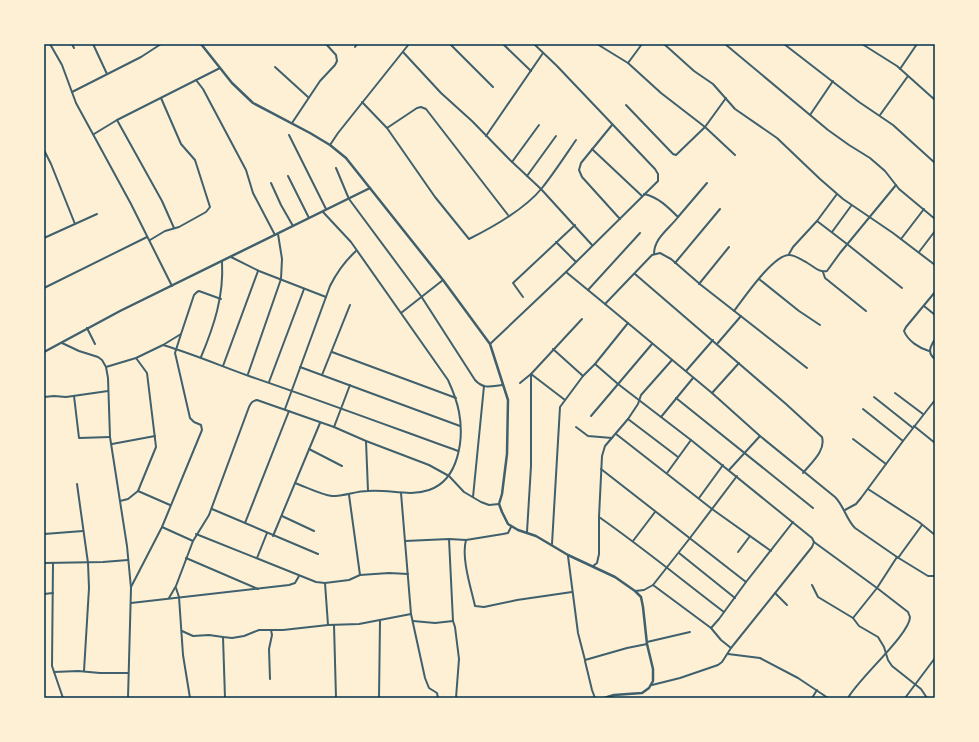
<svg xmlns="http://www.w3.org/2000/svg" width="979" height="742" viewBox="0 0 979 742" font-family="Figtree,sans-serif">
<rect width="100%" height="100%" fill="#fdf0d5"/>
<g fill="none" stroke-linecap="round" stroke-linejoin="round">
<!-- minor -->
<g stroke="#3f606c" stroke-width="2">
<path d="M50,44L62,65L76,103L131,204L172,286"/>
<path d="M72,44L74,48"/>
<path d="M93,44L107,74"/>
<path d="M450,44L493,87"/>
<path d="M503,44L531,71"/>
<path d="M597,44L628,63L661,93L705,127L735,155"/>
<path d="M664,44L694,71L713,84L735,109L777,138L820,179L843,199L893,233L935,265"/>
<path d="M725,44L828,130L849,145L870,158L885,171L899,189L935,219"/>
<path d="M784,44L859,102L893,125L935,163"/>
<path d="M862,44L897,66L935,100"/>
<path d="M355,47L357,44"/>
<path d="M403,52L441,93L472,121L510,160L541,189L592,245"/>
<path d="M628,63L642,44"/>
<path d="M275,67L308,97"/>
<path d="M900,69L917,44"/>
<path d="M196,80L203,89L246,170L253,193L275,235"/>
<path d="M72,92L141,57L161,44"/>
<path d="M362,102L387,128L435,197L469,239C491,228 526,208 542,188C554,173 565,156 576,140"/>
<path d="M626,105L673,154L676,155L705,127L726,98"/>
<path d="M810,115L833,81"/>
<path d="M880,115L908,76"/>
<path d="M117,120L162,201L174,228"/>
<path d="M292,123L320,81L335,65L337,61L336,55L326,44"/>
<path d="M612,125L581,163L579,170L582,177L620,219"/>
<path d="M387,128L417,108L421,107L426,109L508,215"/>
<path d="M94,134L117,120L220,68"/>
<path d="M289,135L326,209"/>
<path d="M486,136L543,53"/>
<path d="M330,145L338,133L409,44"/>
<path d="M592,149L642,196"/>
<path d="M44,150L51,164L75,224"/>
<path d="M512,162L539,125"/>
<path d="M336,168L349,199L421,296L475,380C484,390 492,386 503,385"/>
<path d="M288,176L309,218"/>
<path d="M527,176L556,136"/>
<path d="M271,183L281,205L293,226"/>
<path d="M644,194C658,197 668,207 678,217C669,229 654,238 654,254"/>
<path d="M678,217L707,183"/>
<path d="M817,221L847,244L902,288"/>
<path d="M832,232L851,206"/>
<path d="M44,238L97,214"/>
<path d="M901,239L924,209"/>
<path d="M150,240L165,231L179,227L206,212L210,207L195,160L181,144L161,98"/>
<path d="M556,242L576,262"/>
<path d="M919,252L935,231"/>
<path d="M789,254L793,247L817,221L837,194"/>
<path d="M231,257L259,271L326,297"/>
<path d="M675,263L720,209"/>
<path d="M566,272L605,304L712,393L760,436L835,497C844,506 846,519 855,528L897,557L928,576H935"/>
<path d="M823,272L825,278L866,311"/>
<path d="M635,274L786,404L822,437C826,451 811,463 803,473"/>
<path d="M759,279L799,311L820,325"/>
<path d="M699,284L729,247"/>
<path d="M44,288L147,237"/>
<path d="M588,290L640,233"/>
<path d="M523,297L513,283L575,225"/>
<path d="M605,304L652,255L660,253L671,259L701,285L807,368"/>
<path d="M924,306L935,315"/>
<path d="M734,311C744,298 773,255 789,255C795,255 800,259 806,262C813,266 819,273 827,271L840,253L896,185"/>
<path d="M401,313L443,280"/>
<path d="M87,328L95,344"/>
<path d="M935,339C930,347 927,353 935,359"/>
<path d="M62,343L79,351L98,357L102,360L106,367L108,378L110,437L127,546L131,588L128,698"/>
<path d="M490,344L566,272L658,181V174L655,169L557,66L534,44"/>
<path d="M717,344L741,316"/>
<path d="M163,345C193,354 221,366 249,376C319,400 389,426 458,451"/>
<path d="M553,349L583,376"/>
<path d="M929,351C919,348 908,341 904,331L906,327L935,292"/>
<path d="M332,352L456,398"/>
<path d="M201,357C214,326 224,296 222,262"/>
<path d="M595,364L618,384L691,440L812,538L814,542L877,588L908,612L910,617C910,634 858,679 848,698"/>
<path d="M223,366L258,271"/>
<path d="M106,367L136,358L163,345L181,334L194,295L197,292L199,291L221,299"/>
<path d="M300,367L460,426"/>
<path d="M686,371L713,340"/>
<path d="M248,374L281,279L282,259L278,234"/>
<path d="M531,374L565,400"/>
<path d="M322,375L350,305"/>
<path d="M269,382L304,289"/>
<path d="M520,383L531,374L582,319"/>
<path d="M712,393L739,363"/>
<path d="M895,393L923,414"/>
<path d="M74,396L79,438L110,437"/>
<path d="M44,397L54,396L66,397L108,391"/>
<path d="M874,397L913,428"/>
<path d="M676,398L813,508"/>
<path d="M285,409L330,286C337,272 345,261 356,251"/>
<path d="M863,409L903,441"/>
<path d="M591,416L652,344"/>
<path d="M661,417L693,378"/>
<path d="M628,419L678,457"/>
<path d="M914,426L935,443"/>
<path d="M334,427L350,385"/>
<path d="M576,427L588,436L612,438"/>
<path d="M616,434L712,509L771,551"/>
<path d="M853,439L886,464"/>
<path d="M366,441L368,491"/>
<path d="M112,444L155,436"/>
<path d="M309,449L342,466"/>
<path d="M601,469L746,582"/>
<path d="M729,470L760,436"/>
<path d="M667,473L691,440"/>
<path d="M295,483C306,487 322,495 332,496C345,496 356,491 368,491C389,489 409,497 429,490C459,480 464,439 459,412C457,401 453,391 448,380L351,242L323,212"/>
<path d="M77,484L88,563L89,588L84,671"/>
<path d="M868,489L919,522L935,535"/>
<path d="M138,491L170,505"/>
<path d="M401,493L411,614L425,678L429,688L437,693L438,698"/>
<path d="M349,495L360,575"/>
<path d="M473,497L484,386"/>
<path d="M699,498L723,465"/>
<path d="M120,501L128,499L138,491L156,447L147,373L136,358"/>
<path d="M212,509L318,554"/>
<path d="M845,510L856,504L861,498L903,441L935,400"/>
<path d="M282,516L314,531"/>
<path d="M599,517C642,547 682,580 724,612"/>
<path d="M245,523L289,411"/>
<path d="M162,527L193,541"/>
<path d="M527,532L531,466V374"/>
<path d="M44,534L83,531"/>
<path d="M196,534L316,582L325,583L349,580L360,575L389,573L408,574"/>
<path d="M273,536L320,423"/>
<path d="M449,539L453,621L455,627L459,659L456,698"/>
<path d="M466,540C461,558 471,588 475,606L484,607L517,600L572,592"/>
<path d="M405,541L449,539L466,540L503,534L508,533L511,527"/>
<path d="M633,541L655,512"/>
<path d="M552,544L560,407L583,376L595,364L628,323"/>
<path d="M738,552L750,536"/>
<path d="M679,553L735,598"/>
<path d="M568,556L578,633L585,660L627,648L647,644"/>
<path d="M186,558L258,589"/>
<path d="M257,558L267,533"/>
<path d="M898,558L922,525"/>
<path d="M44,563L103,562L128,560"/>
<path d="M53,563L52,666L63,698"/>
<path d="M593,566L597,563L599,554V517L602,456L605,446L628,419L638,404L641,395L672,360"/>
<path d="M325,583L328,625"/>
<path d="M653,585L711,628L721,640L731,648"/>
<path d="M812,585L818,597L853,618L859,626L878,637L884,647L888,660L892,666L921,689L927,698"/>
<path d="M131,587L162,527L202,430L201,425L194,422L190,418L176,357L175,353L181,334"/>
<path d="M176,588L179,597L183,655L190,698"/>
<path d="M635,591L644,590L653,585L690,538L737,476"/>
<path d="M775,593L787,605"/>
<path d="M44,594L53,593"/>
<path d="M169,598L176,586L193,541L209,515L249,407C251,403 252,401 257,400L334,427L366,441L429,465L449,476L464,492L481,502L489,505L499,504"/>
<path d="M131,603L289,585L295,583L299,576"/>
<path d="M853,618L877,588L897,557"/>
<path d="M413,621L435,623L453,621"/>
<path d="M334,625L336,698"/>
<path d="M711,628L719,619L746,582L793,522"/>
<path d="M182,631L193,636L209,635L223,637L232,638L244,636L259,630H283L328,625L359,624L411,614"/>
<path d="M223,637L225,698"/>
<path d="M647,642L690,632"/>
<path d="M728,654L760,658L798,678L828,698"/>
<path d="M585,661L592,690L595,698"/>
<path d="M54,672L78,671L100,673H128"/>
<path d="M270,679L269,649L272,635L271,630"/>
<path d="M652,685L680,678L718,665L722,662L731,648L812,547L814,542"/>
<path d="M379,698L380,621"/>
<path d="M812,698L817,690"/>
<path d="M905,698L935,658"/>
</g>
<!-- tertiary -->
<g stroke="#3f606c" stroke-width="2.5">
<path d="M201,44L232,83L253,103L310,133L330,145L346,158L443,280L490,344L508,400L507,454L502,494L499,504L502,512L508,524L518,530L536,536L568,555L615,577L635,591L641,597L643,607L647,644L653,669V681L649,688L642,693L614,695L604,698"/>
<path d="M44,352L120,311L370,188"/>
</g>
</g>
<!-- border -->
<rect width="979" height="742" fill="none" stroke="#fdf0d5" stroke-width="90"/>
<rect x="45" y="45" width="889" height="652" fill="none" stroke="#003049" stroke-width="1.5"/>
</svg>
